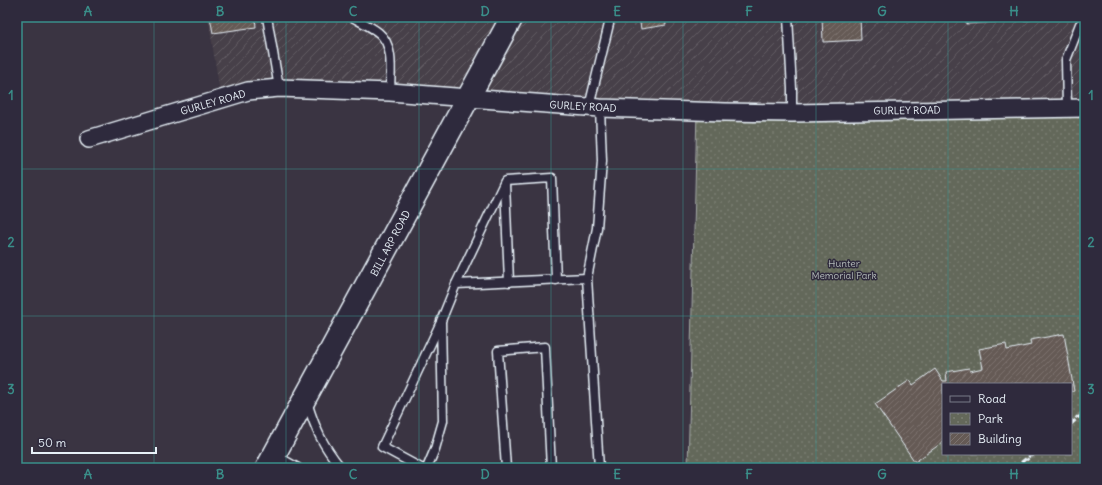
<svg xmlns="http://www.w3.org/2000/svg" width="1102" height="485" viewBox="0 0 1102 485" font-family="Delius,sans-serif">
<defs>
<pattern id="industrial-furrows" width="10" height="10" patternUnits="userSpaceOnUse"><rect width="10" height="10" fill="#473f48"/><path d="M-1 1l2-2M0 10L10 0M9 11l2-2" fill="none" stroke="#625b63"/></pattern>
<pattern id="park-dots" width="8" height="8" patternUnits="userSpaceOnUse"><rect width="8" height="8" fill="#64685a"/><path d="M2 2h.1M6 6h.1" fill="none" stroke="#7a7e72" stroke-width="1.8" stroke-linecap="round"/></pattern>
<pattern id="building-hatch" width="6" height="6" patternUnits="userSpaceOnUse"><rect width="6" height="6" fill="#655a55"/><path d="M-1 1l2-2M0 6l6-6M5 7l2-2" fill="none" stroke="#7b726e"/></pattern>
</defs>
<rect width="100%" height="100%" fill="#3a3442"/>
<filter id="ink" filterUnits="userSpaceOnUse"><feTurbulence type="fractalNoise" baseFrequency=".025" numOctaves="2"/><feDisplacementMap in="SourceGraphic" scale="8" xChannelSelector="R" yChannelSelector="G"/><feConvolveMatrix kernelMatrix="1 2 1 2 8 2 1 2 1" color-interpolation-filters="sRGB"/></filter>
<g filter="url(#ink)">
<!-- industrial -->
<path fill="url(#industrial-furrows)" d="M208,17H1085V111L792,113L279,88L221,99Z"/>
<!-- park -->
<path fill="url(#park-dots)" stroke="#a6aca9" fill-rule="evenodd" d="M697,111L837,118L1085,117V468H688ZM943,384H1071V454H943Z"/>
<!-- building -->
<g fill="url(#building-hatch)" stroke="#e8f1f8">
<path d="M210,17H255L256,27L213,33Z"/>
<path d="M639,17H668L665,18L666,25L641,29Z"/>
<path d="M822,17H860L861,40L823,42Z"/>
<path d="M966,17H1031V20L966,24Z"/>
<path d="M1064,334L1074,391L1071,392V384H943V442L915,462L875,404L910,380L913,385L935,369L943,381H947L946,372L969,368L970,371L983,368L979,349L1006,344L1007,350L1031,345L1030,340Z"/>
</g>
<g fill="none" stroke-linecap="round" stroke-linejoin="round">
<defs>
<g id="service">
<path d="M267,17L279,88"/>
<path d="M352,17C361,22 372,27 379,33C395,46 390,74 390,92"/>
<path d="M788,17L792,89V113"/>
<path d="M589,107L609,24L608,17"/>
<path d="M1067,107L1066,60L1080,24L1085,22"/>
<path d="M505,184L509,282"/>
<path d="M456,284L505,181L552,178L556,280"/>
<path d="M307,402C316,431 322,444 341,468"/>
<path d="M275,455L298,468"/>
<path d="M421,468L382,447L440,324"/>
<path d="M427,468L435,449L443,421L441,321L456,284L587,278"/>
<path d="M506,468L498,351L545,347L551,468"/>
<path d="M599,468L587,278L597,228L602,161L600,108"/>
</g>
<path id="minor" d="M89,139L248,91L279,88L390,92L600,108L725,112L792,113L1085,108"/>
<path id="secondary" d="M267,468L512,17"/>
</defs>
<!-- service casing -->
<use href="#service" stroke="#e8f1f8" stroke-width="11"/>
<!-- minor casing -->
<use href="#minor" stroke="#e8f1f8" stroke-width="20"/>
<!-- secondary casing -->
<use href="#secondary" stroke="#e8f1f8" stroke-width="25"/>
<!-- path -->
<g stroke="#e8f1f8" stroke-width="2.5" stroke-dasharray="3 3" stroke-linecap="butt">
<path d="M1071,422L1085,410"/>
<path d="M1017,468L1034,454"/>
</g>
<!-- service -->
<use href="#service" stroke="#2f2a3d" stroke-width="8"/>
<!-- minor -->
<use href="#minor" stroke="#2f2a3d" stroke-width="17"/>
<!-- secondary -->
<use href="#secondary" stroke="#2f2a3d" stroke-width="22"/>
<!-- rail -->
<g stroke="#e8f1f8" stroke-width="3" stroke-dasharray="6 3" stroke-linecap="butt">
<path d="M1071,424L1085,412"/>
<path d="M1014,468L1032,454"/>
</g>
</g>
</g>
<!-- grid -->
<path fill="none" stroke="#3a8f8a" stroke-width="1" stroke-opacity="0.55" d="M154,17V468M286,17V468M419,17V468M551,17V468M683,17V468M816,17V468M948,17V384M17,169H1085M17,316H1085M948,454V468"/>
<g text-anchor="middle" stroke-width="3" stroke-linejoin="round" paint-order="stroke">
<!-- street labels -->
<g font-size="10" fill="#e8f1f8" stroke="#2f2a3d">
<text transform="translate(213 102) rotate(-16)" y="4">GURLEY ROAD</text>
<text transform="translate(583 106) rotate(3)" y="4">GURLEY ROAD</text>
<text transform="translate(907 110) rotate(-1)" y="4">GURLEY ROAD</text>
<text transform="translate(390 243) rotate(-62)" y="4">BILL ARP ROAD</text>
</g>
<!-- park labels -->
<g font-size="10" fill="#b3bab9" stroke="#2f2a3d">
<text x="844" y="267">Hunter<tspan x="844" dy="12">Memorial Park</tspan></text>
</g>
</g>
<!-- margin -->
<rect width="1102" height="485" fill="none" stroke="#2f2a3d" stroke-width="44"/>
<!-- legend -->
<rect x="942" y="383" width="130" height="72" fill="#2f2a3d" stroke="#797a88"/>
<rect x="950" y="396" width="20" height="6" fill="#2f2a3d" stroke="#797a88"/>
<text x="978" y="403" font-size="12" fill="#e8f1f8">Road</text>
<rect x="950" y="413" width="20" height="12" fill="url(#park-dots)" stroke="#797a88"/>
<text x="978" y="423" font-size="12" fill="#e8f1f8">Park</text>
<rect x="950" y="433" width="20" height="12" fill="url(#building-hatch)" stroke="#797a88"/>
<text x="978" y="443" font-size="12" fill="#e8f1f8">Building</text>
<!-- scale -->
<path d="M32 447v6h124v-6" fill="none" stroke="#e8f1f8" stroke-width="2"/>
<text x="38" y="447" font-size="12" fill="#e8f1f8" stroke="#2f2a3d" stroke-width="3" paint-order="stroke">50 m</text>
<rect x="22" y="22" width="1058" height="441" fill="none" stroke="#3a8f8a" stroke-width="1.5"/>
<g font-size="13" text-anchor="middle" font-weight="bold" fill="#3a8f8a">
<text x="88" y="16">A</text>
<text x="220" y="16">B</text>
<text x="353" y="16">C</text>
<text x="485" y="16">D</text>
<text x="617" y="16">E</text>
<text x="749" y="16">F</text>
<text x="882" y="16">G</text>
<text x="1014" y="16">H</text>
<text x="11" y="100">1</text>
<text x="1091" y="100">1</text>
<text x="11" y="247">2</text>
<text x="1091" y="247">2</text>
<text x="11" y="394">3</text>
<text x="1091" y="394">3</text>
<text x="88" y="479">A</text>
<text x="220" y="479">B</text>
<text x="353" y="479">C</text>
<text x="485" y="479">D</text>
<text x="617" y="479">E</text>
<text x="749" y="479">F</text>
<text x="882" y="479">G</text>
<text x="1014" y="479">H</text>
</g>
</svg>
